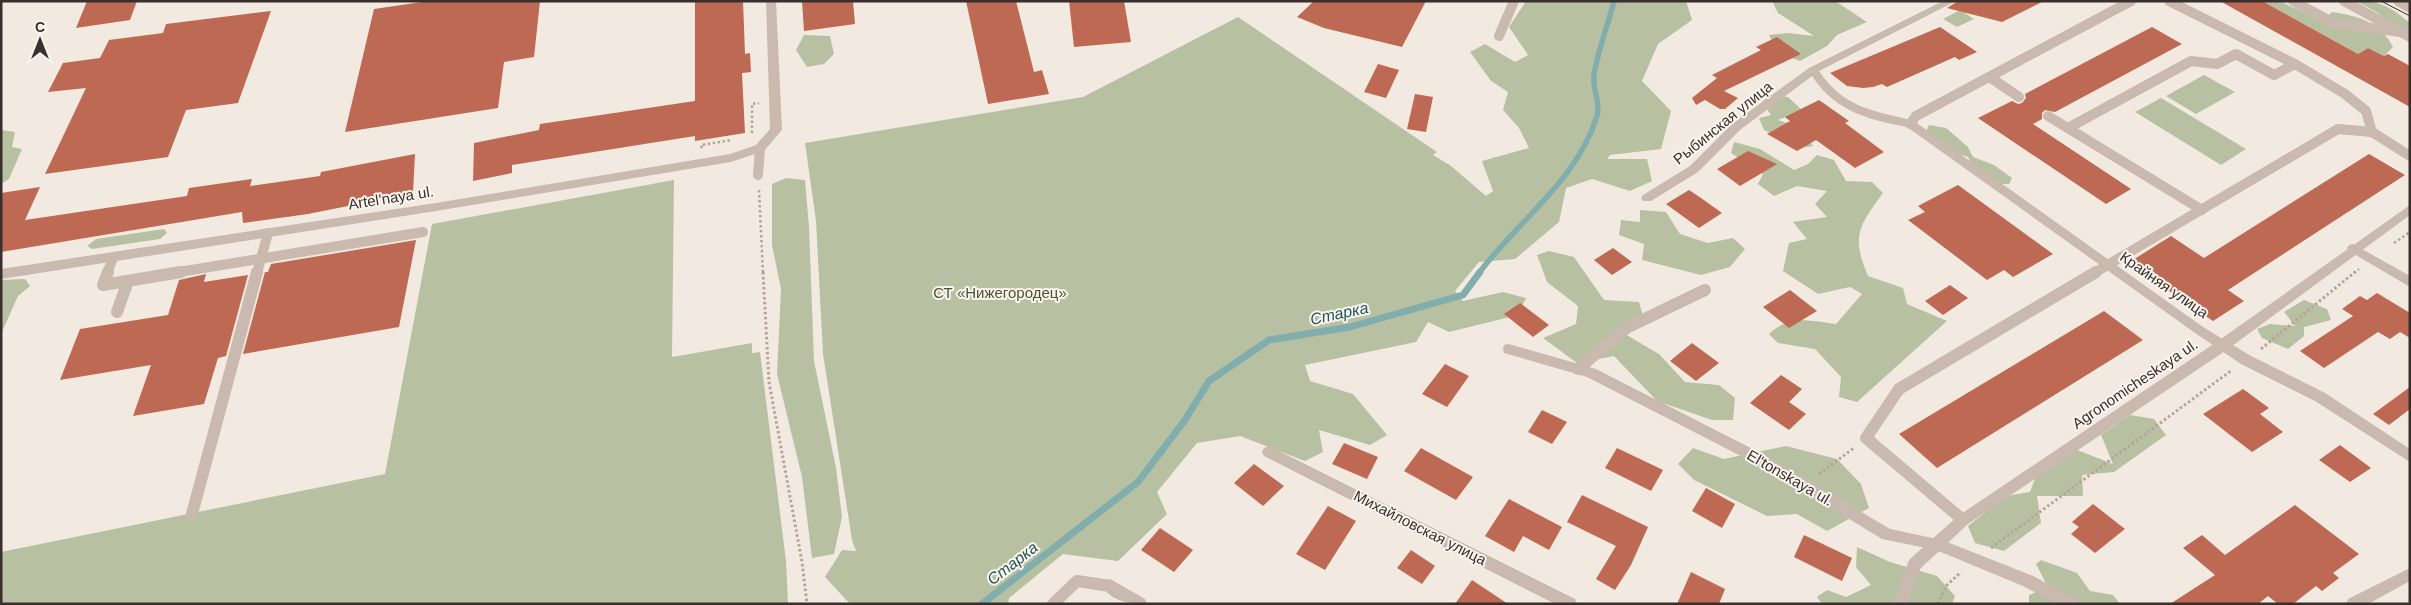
<svg xmlns="http://www.w3.org/2000/svg" width="2411" height="605" viewBox="0 0 2411 605" font-family="Helvetica,sans-serif">
<rect width="100%" height="100%" fill="#f2eae1"/>
<!-- green -->
<g fill="#b7c1a2">
<path d="M1526,1H1686L1692,20L1658,44L1642,81L1671,111L1661,149L1610,155L1607,159H1647L1652,181L1630,191L1592,179L1566,188L1559,222L1515,259L1479,262L1455,291L1463,301L1503,292L1526,298L1518,315L1449,332L1428,322L1416,342L1305,365L1310,381L1353,394L1387,435L1370,445L1319,430L1323,452L1305,461L1240,436L1197,443L1157,492L1167,514L1118,561L1063,554L1009,598L1008,604H850L825,577L842,550L856,551L852,540L823,354L816,221L805,143L1083,97L1238,17L1437,152L1433,155L1451,166L1486,196L1493,191L1482,161L1529,148L1519,128L1503,110L1508,92L1491,81L1470,52L1485,44L1515,62L1528,55L1509,27Z"/>
<path d="M1772,1H1835L1867,22L1837,35L1827,46L1800,61L1778,53L1769,35L1788,33L1814,36L1778,13Z"/>
<path d="M2262,1H2279L2323,21L2332,12C2359,16 2380,22 2393,47L2384,56L2368,48L2358,54Z"/>
<path d="M2356,1C2382,1 2390,7 2410,23V31L2394,27L2378,13Z"/>
<path d="M1960,10L1974,19L1957,27L1943,19Z"/>
<path d="M804,35L830,36L834,54L824,64L807,67L796,50Z"/>
<path d="M2204,75L2235,92L2196,114L2166,96Z"/>
<path d="M1770,95L1788,97L1802,110L1778,120L1801,128L1813,146L1800,148L1764,130L1759,118L1771,115L1762,102Z"/>
<path d="M2161,98L2246,149L2221,165L2135,112Z"/>
<path d="M1929,125L1946,128L1968,147L1973,157L1994,165L2012,178L2009,184H1997L1973,166L1968,157L1948,150L1926,132Z"/>
<path d="M1,130L15,132L12,147L22,149L9,179L1,184Z"/>
<path d="M1734,142L1760,149L1794,170L1808,164L1817,155L1834,160L1846,181L1872,182L1883,193C1859,226 1851,236 1868,276L1903,288L1907,304L1947,321L1857,402L1839,397L1841,377L1815,349L1778,343L1769,334C1790,314 1810,321 1836,324L1862,294L1850,287L1818,294L1783,271L1789,243L1807,239L1793,222L1827,217L1815,204L1827,191L1797,186L1774,196L1758,184L1763,174L1731,153Z"/>
<path d="M786,178L805,180L809,227L814,361L836,468L842,517L834,554L812,558L802,477L777,374L781,289L772,245V184Z"/>
<path d="M674,180L672,357L752,343V353L760,352L786,561L788,604H1V552L385,474L432,224Z"/>
<path d="M1640,210L1666,212L1680,234L1708,243L1733,238L1745,249L1730,267L1701,275L1642,260L1644,244L1619,235L1621,220L1640,222Z"/>
<path d="M164,229L167,233L160,239L92,249L87,246L96,239Z"/>
<path d="M1549,251L1574,257L1604,300L1639,302L1645,324L1625,334L1659,354L1685,382L1719,385L1735,398L1733,420H1712L1657,401L1614,356L1577,363L1543,338L1576,324L1578,306L1547,282L1537,255Z"/>
<path d="M25,279L30,286L18,296L1,334V280Z"/>
<path d="M2304,300L2327,309L2331,320L2304,327V336L2288,349L2262,338L2257,329L2270,324L2295,326L2284,312Z"/>
<path d="M2130,415L2154,419L2166,435L2114,472L2082,475L2083,496H2037L2041,523L2004,551L1975,543L1968,526L2006,496L2030,492L2036,476L2077,450L2113,464L2101,435Z"/>
<path d="M1786,446L1837,459L1861,484L1869,508L1827,531L1797,514L1767,516L1694,480L1678,464L1693,448L1724,459Z"/>
<path d="M1857,547L1890,562L1937,576L1955,596L1952,604H1822L1817,597L1827,590L1846,597L1871,585L1856,567Z"/>
<path d="M2041,560L2077,573L2090,591L2113,595L2120,604H2029V595L2048,587L2036,564Z"/>
</g>
<g fill="none" stroke-linecap="round" stroke-linejoin="round">
<!-- stream-far1 -->
<path stroke="#82adad" stroke-width="5.5" d="M1479,273C1517,222 1578,179 1597,116C1601,103 1592,88 1594,75C1598,50 1608,25 1614,1"/>
<!-- stream -->
<path stroke="#82adad" stroke-width="7" d="M982,604L1138,482L1185,420L1209,381L1269,340L1350,327L1463,295L1480,272"/>
</g>
<!-- building -->
<g fill="#be6953">
<path d="M87,1H137L130,20L76,28Z"/>
<path d="M429,1H540L534,57L504,62L498,108L345,132L374,9Z"/>
<path d="M695,1H743L745,54L750,53L751,72L742,73L745,133L695,141V136L512,165V173L473,181L474,143L539,130L540,124L695,101Z"/>
<path d="M802,1H853L855,24L804,31Z"/>
<path d="M966,1H1016L1034,72L1042,70L1049,94L988,104Z"/>
<path d="M1069,1H1124L1131,42L1074,47Z"/>
<path d="M1314,1H1426L1402,47L1324,28L1297,17Z"/>
<path d="M1958,1H2044L2002,22L1947,8Z"/>
<path d="M2220,1H2262L2358,54L2368,48L2384,56L2388,54L2410,66V107Z"/>
<path d="M271,11L238,103L186,110L168,157L45,174L86,88L48,92L63,63L100,58L109,40L163,33L166,24Z"/>
<path d="M1940,27L1977,52L1959,60L1955,57L1887,87L1882,84L1873,87L1863,88L1847,86L1830,73Z"/>
<path d="M2152,27L2182,44L2055,112L2045,110L2042,113V119L2033,124L2131,189L2106,204L1978,118L2012,101L2018,104L2022,103L2026,98L2025,94Z"/>
<path d="M1777,37L1801,54L1724,91L1738,98L1725,109H1720L1705,100L1696,105L1692,98L1717,78L1712,75L1761,50L1756,47Z"/>
<path d="M1378,64L1399,70L1386,98L1364,92Z"/>
<path d="M1415,94L1433,97L1426,132L1407,129Z"/>
<path d="M1819,100L1849,121L1845,123L1884,152L1855,168L1816,140L1797,151L1767,134L1790,121L1785,117Z"/>
<path d="M1748,151L1777,164L1740,186L1717,169Z"/>
<path d="M415,154L413,193L308,214L243,223L242,212L1,252V193L40,187L25,220L187,196L189,188L252,179L250,186L320,176L321,172Z"/>
<path d="M2369,154L2405,175L2228,290L2244,301L2213,321L2128,263L2171,236L2204,258Z"/>
<path d="M1958,185L2053,254L2013,277L2004,270L1987,280L1908,220L1925,212L1918,206Z"/>
<path d="M1689,190L1701,198L1722,213L1699,228L1666,204Z"/>
<path d="M416,240L399,327L243,354L265,272H268L271,264Z"/>
<path d="M1613,248L1632,262L1612,275L1594,260Z"/>
<path d="M206,274L204,282L248,275L226,356L218,358L204,404L133,416L151,365L60,380L80,329L168,315L179,280Z"/>
<path d="M1950,285L1968,298L1943,315L1925,301Z"/>
<path d="M1790,290L1817,311L1789,328L1763,307Z"/>
<path d="M2377,293L2410,313V338L2400,332L2390,339L2378,332L2324,368L2300,351L2353,316L2342,309L2360,296L2367,300Z"/>
<path d="M1520,303L1549,325L1533,337L1504,314Z"/>
<path d="M2104,311L2143,340L1937,468L1899,434Z"/>
<path d="M1692,343L1719,363L1696,381L1670,361Z"/>
<path d="M1445,364L1469,376L1447,407L1422,394Z"/>
<path d="M1781,375L1802,389L1789,402L1806,414L1789,430L1750,403Z"/>
<path d="M2410,387V409L2389,425L2373,414Z"/>
<path d="M2243,389L2269,408L2260,414L2283,432L2252,452L2203,414Z"/>
<path d="M1542,410L1567,422L1552,444L1528,432Z"/>
<path d="M1344,443L1378,457L1367,479L1332,464Z"/>
<path d="M2340,445L2371,468L2350,482L2319,460Z"/>
<path d="M1421,448L1473,477L1456,500L1404,471Z"/>
<path d="M1617,448L1663,470L1651,491L1605,468Z"/>
<path d="M1254,464L1284,486L1263,506L1234,483Z"/>
<path d="M1706,488L1735,504L1722,528L1692,511Z"/>
<path d="M1582,495L1648,527L1631,565L1615,590L1596,579L1616,546L1567,522Z"/>
<path d="M1509,499L1562,527L1549,550L1523,536L1514,552L1485,536Z"/>
<path d="M2093,504L2125,529L2095,553L2071,534L2079,527L2072,522Z"/>
<path d="M2295,505L2359,554L2333,573L2339,578L2322,591L2316,586L2293,604H2278L2268,596L2258,604H2170L2215,575L2183,548L2202,535L2225,555Z"/>
<path d="M1328,506L1356,521L1325,570L1296,554Z"/>
<path d="M1160,528L1193,550L1174,572L1141,550Z"/>
<path d="M1804,535L1852,558L1842,581L1794,557Z"/>
<path d="M1411,550L1435,566L1422,584L1397,568Z"/>
<path d="M1691,572L1725,589L1719,604H1677Z"/>
<path d="M1472,580L1508,604H1455Z"/>
</g>
<g fill="none" stroke-linecap="round" stroke-linejoin="round">
<!-- path-far1 -->
<g stroke="#b6a498" stroke-width="2.5" stroke-dasharray="2.5 2.5" stroke-linecap="butt">
<path d="M752,133V104L759,103"/>
<path d="M702,148L701,145L732,140"/>
<path d="M759,190L763,273"/>
<path d="M2394,243L2410,232"/>
<path d="M2354,273L2359,269"/>
</g>
<!-- path -->
<g stroke="#b6a498" stroke-width="3" stroke-dasharray="2.5 2.5" stroke-linecap="butt">
<path d="M763,272L769,382L802,562L807,604"/>
<path d="M2261,349L2355,272"/>
<path d="M1819,474L1854,448"/>
<path d="M1991,548L2232,370"/>
<path d="M1938,604L1946,586L1961,572"/>
</g>
<!-- service-far1 -->
<g stroke="#cab9ae" stroke-width="10">
<path d="M2169,1L2295,64L2345,94L2366,111L2372,132L2410,156"/>
<path d="M2293,1L2334,23L2401,32"/>
<path d="M2344,1L2410,37"/>
<path d="M2398,1L2410,8"/>
<path d="M1499,36L1514,1"/>
<path d="M1991,78L2019,97"/>
<path d="M2048,116L2202,210"/>
<path d="M1910,124L1916,116L2131,1"/>
<path d="M2068,128L2191,61L2217,64L2236,54L2274,75L2295,64"/>
<path d="M758,175L760,148"/>
<path d="M107,273L113,258"/>
<path d="M173,273L423,232"/>
<path d="M257,273L268,233"/>
<path d="M2094,273L2338,129L2372,132"/>
</g>
<!-- service -->
<g stroke="#cab9ae" stroke-width="12">
<path d="M108,272L103,285L181,272"/>
<path d="M117,312L128,281"/>
<path d="M1578,369L1628,327L1705,290"/>
<path d="M192,514L257,272"/>
<path d="M1963,520L1866,438L1899,389L2096,272"/>
<path d="M1053,604L1077,581L1110,586"/>
</g>
<!-- minor -->
<g fill="#cab9ae" fill-rule="evenodd">
<path d="M766,1H776L782,130L764,151L731,162L436,211L1,279V269L436,203L730,154L756,145L770,129Z"/>
<path d="M1943,1H1956L1819,71C1845,109 1873,110 1914,121L2203,327L2251,356L2325,393L2410,449V462L2315,401L2241,364L2195,333L1907,127C1867,119 1836,112 1812,76L1740,130L1698,172L1651,201H1643L1641,198L1643,195L1690,166L1732,124L1809,68Z"/>
<path d="M2353,244L2410,276V287L2349,251L2347,248L2349,245Z"/>
<path d="M1509,344L1596,369L1780,463L1890,529L1942,540L2033,576L2077,599L2079,604H2057L2023,586L1936,550L1882,539L1770,471L1587,377L1504,353L1503,349L1504,345Z"/>
<path d="M1269,446L1575,599L1577,604H1555L1264,456L1262,452L1264,448Z"/>
<path d="M2410,568V581L2368,604H2346L2348,599Z"/>
<path d="M1110,579L1145,599L1147,604C1132,604 1110,602 1103,586L1105,581Z"/>
</g>
<!-- tertiary -->
<path fill="#cab9ae" fill-rule="evenodd" d="M2410,205V215L2228,349L1968,524L1920,569L1908,604H1893L1909,560L1958,516L2218,341Z"/>
<!-- tram -->
<path stroke="#392f2c" stroke-width="1" d="M2381,1L2410,16"/>
</g>
<g text-anchor="middle" stroke-width="4" stroke-linejoin="round" paint-order="stroke">
<!-- street labels -->
<g font-size="15" fill="#392f2c" stroke="#faf4ee">
<text transform="translate(1723 123) rotate(-39)" y="5">Рыбинская улица</text>
<text transform="translate(391 198) rotate(-9)" y="5">Artel'naya ul.</text>
<text transform="translate(2164 285) rotate(35)" y="5">Крайняя улица</text>
<text transform="translate(2135 384) rotate(-34)" y="5">Agronomicheskaya ul.</text>
<text transform="translate(1790 478) rotate(30)" y="5">El'tonskaya ul.</text>
<text transform="translate(1420 528) rotate(27)" y="5">Михайловская улица</text>
</g>
<!-- park labels -->
<g font-size="15" fill="#4a5631" stroke="#faf4ee">
<text x="1000" y="298">СТ «Нижегородец»</text>
</g>
<!-- water labels -->
<g font-size="16" font-style="italic" fill="#235758" stroke="#faf4ee">
<text transform="translate(1339 313) rotate(-12)" y="6">Старка</text>
<text transform="translate(1012 563) rotate(-38)" y="6">Старка</text>
</g>
</g>
<!-- border -->
<rect width="2411" height="605" fill="none" stroke="#392f2c" stroke-width="5"/>
<!-- north arrow -->
<g transform="translate(40 40)" stroke="#faf4ee" stroke-width="4" paint-order="stroke">
<path d="M0-4L9 19L0 12L-9 19Z" fill="#392f2c"/>
<text y="-8" font-size="14" font-weight="bold" text-anchor="middle" fill="#392f2c">С</text>
</g>
</svg>
